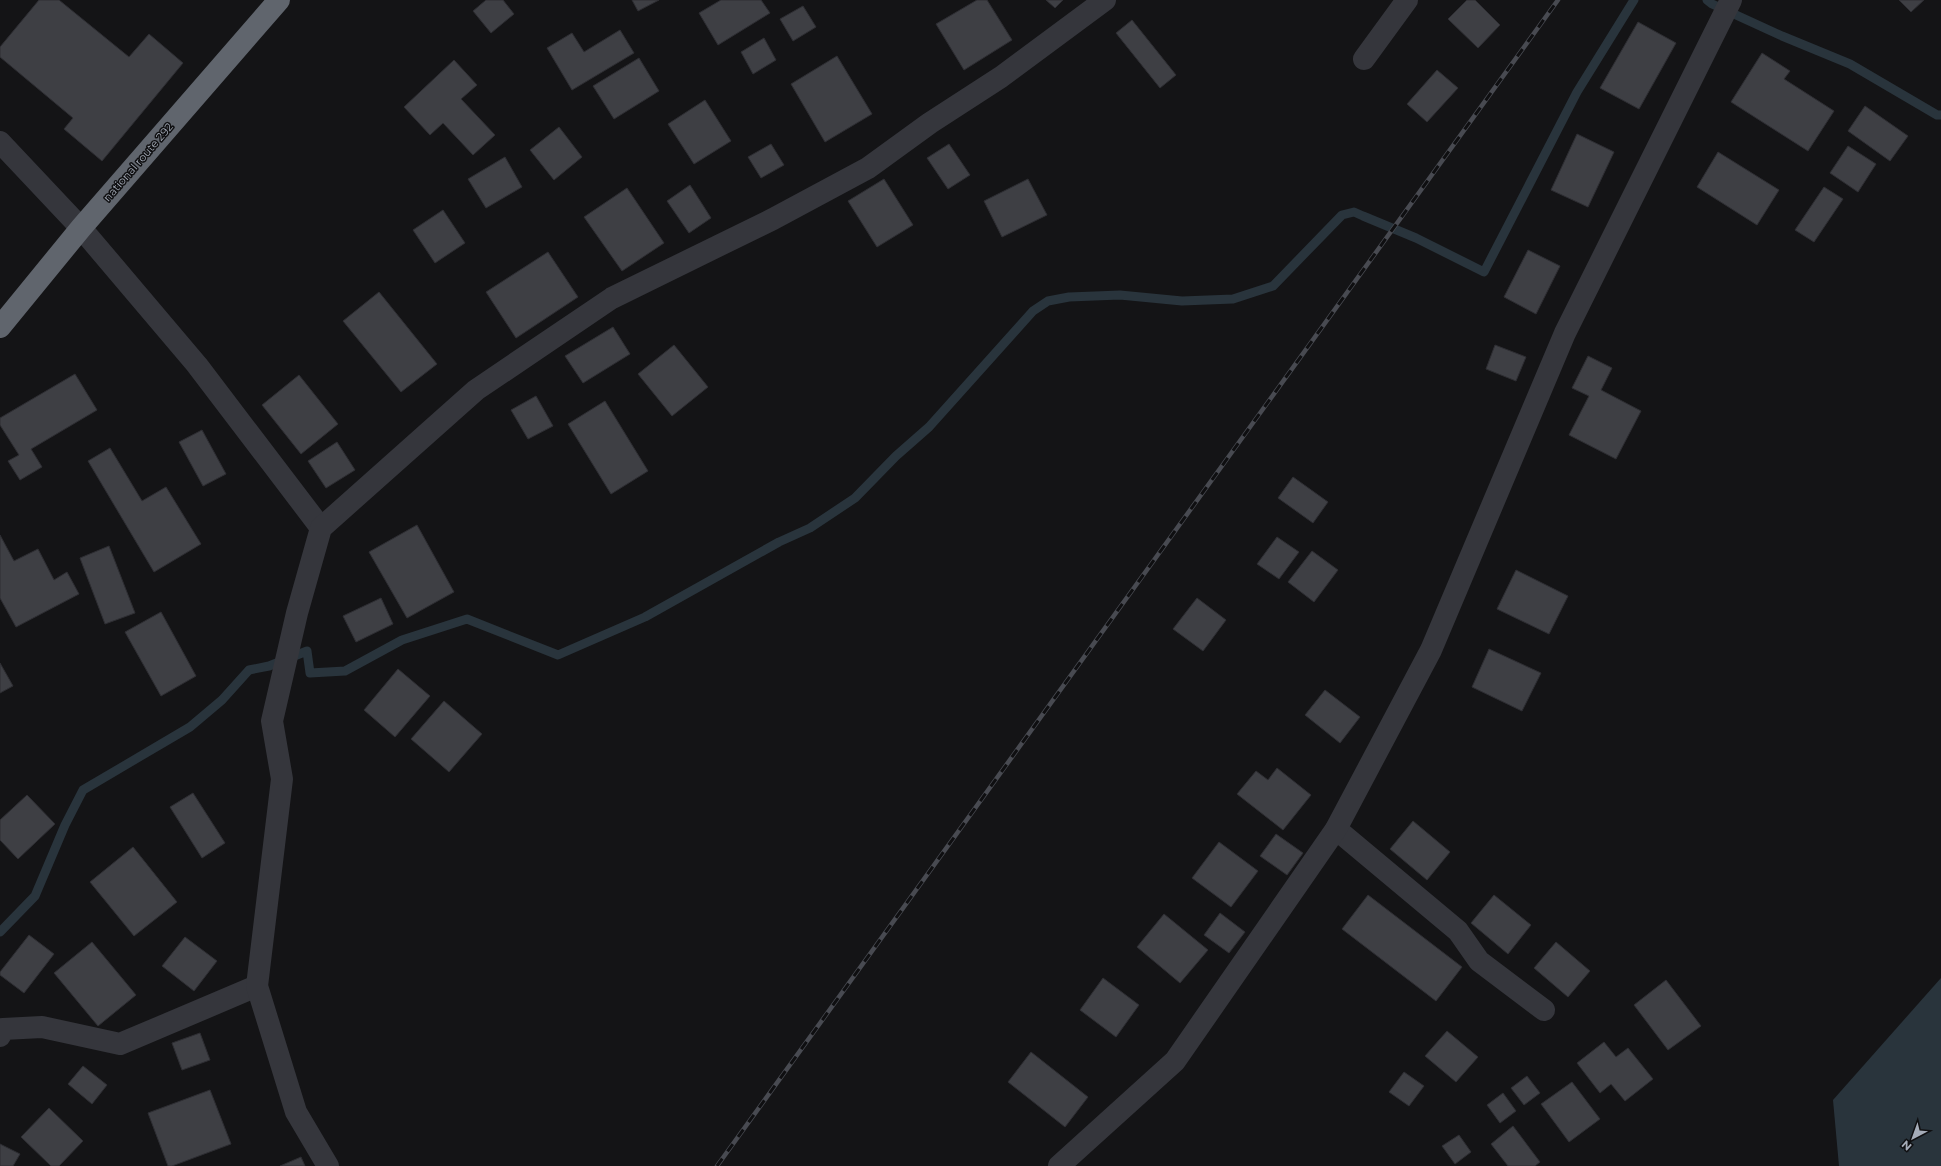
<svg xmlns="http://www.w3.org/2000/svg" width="1941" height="1166" viewBox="0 0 1941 1166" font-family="Montserrat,sans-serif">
<rect width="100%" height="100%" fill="#141416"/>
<!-- water -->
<path fill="#29343c" d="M1941,978V1166H1839L1833,1100Z"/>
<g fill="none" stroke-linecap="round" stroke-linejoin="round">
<!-- stream -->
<g stroke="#29343c" stroke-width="9">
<path d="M1707,0L1712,4L1782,36L1850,64L1937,115H1941"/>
<path d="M0,932L35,896L65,825L83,790L190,727L222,700L249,670L269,666L307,651L310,673L345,671L402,640L467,619L558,655L645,617L779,542L810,528L855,498L896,456L929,427L1033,311L1048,301L1069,297L1120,295L1182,301L1233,299L1273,286L1342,215L1354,212L1363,216L1416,238L1484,272L1577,92L1634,0"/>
</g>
</g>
<!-- building -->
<g fill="#3e3f44" stroke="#2e2e33">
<path d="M39,0H59L129,57L149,34L183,63L102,161L64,129L73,118L0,57V47Z"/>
<path d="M486,0H503L514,14L491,33L473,11Z"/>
<path d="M632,0H659L638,11Z"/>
<path d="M721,0H761L770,13L718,45L699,13Z"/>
<path d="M977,0H987L1012,40L964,70L936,24Z"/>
<path d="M1046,0H1063L1055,8Z"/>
<path d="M1467,0H1475L1500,25L1478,48L1448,19Z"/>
<path d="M1899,0H1924L1911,12Z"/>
<path d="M803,6L816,27L793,41L780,19Z"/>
<path d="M1132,20L1176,75L1160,88L1116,33Z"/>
<path d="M1638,22L1676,43L1639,109L1600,88Z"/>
<path d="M620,30L634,53L572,90L547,48L572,33L584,52Z"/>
<path d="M764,38L776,60L753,74L741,52Z"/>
<path d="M1762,53L1790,71L1784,79L1834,111L1808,151L1731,102Z"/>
<path d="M837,56L872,114L825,142L791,84Z"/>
<path d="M639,58L659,91L614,119L593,86Z"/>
<path d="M454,60L477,85L461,99L495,135L473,155L443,123L430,135L404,107Z"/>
<path d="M1437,70L1458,88L1427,122L1407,104Z"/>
<path d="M705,100L731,141L694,164L668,124Z"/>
<path d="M1865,106L1908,136L1890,161L1848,131Z"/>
<path d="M559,127L582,157L554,180L530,150Z"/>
<path d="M1577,134L1614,152L1588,207L1551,190Z"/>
<path d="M771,144L784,165L761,178L748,157Z"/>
<path d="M949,144L970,175L948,189L927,158Z"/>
<path d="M1848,146L1876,164L1858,192L1830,173Z"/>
<path d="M1718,152L1779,190L1757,225L1697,187Z"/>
<path d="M505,157L522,187L486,208L468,179Z"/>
<path d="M884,179L913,225L877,247L848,201Z"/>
<path d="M1028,179L1047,215L1002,237L984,201Z"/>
<path d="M690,185L711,218L689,233L667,201Z"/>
<path d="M1824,187L1843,199L1814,242L1795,230Z"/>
<path d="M627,188L664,243L622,271L584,217Z"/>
<path d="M443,210L465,243L435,263L413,230Z"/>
<path d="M1528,250L1560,266L1536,314L1504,297Z"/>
<path d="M548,252L578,297L516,338L486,292Z"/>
<path d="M379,292L437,364L401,392L343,321Z"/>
<path d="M613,327L630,354L583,383L565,356Z"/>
<path d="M674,345L708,387L672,416L638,374Z"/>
<path d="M1495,345L1526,357L1516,381L1486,369Z"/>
<path d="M1588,356L1612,368L1601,390L1641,411L1616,459L1569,435L1589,396L1572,388Z"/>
<path d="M75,374L97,410L31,449L42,467L20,480L8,461L19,455L0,425V418Z"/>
<path d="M299,375L338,424L301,454L262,405Z"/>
<path d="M536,396L553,426L528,439L511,410Z"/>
<path d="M605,401L648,471L611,494L568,424Z"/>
<path d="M202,430L226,474L203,486L179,442Z"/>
<path d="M337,442L355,470L326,488L308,461Z"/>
<path d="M110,448L142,501L166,487L201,544L154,572L88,461Z"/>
<path d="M1293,477L1328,502L1313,523L1278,498Z"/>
<path d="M417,525L454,592L407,618L369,552Z"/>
<path d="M0,535L14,561L38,549L54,580L67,572L79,594L16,627L0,598Z"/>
<path d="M1277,537L1299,552L1279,579L1257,564Z"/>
<path d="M109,546L135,613L105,624L80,558Z"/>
<path d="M1312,551L1338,570L1314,602L1288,582Z"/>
<path d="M1516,570L1568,596L1549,634L1497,609Z"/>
<path d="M381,598L393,624L356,642L343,616Z"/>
<path d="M1197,598L1226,620L1203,651L1173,629Z"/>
<path d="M161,612L196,676L161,696L125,632Z"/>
<path d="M1489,649L1541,673L1522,711L1472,687Z"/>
<path d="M0,663L13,686L0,693Z"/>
<path d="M398,669L430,696L395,737L364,710Z"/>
<path d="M1325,690L1360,717L1340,743L1305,715Z"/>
<path d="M444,701L482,734L449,772L411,739Z"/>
<path d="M1277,768L1311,795L1283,830L1237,794L1256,771L1268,780Z"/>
<path d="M193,793L225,843L202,858L170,807Z"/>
<path d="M27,795L55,824L18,859L0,840V820Z"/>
<path d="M1413,821L1450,852L1427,880L1390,849Z"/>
<path d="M1276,834L1303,853L1287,875L1260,856Z"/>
<path d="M1219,842L1258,871L1231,907L1192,878Z"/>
<path d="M133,847L177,902L134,936L90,882Z"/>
<path d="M1368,895L1462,967L1436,1001L1342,929Z"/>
<path d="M1494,895L1531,925L1508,954L1471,923Z"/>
<path d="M1220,913L1245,932L1229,953L1204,935Z"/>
<path d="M1164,914L1208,950L1180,983L1137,947Z"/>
<path d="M29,935L54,954L24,993L0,975V972Z"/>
<path d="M185,937L217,961L194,991L162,966Z"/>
<path d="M92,942L136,995L98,1026L54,973Z"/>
<path d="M1556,942L1590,971L1568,997L1534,968Z"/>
<path d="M1103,978L1139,1005L1116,1037L1080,1010Z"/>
<path d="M1666,980L1701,1026L1668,1050L1634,1005Z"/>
<path d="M1447,1031L1478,1057L1456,1082L1425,1056Z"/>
<path d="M200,1033L210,1060L182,1070L172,1043Z"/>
<path d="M1604,1042L1616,1057L1628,1048L1653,1079L1625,1101L1611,1084L1600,1093L1577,1063Z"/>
<path d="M1031,1052L1088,1097L1065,1127L1008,1082Z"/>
<path d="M83,1066L107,1085L92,1104L68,1084Z"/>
<path d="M1404,1072L1424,1086L1409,1106L1389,1092Z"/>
<path d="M1527,1076L1540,1093L1524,1105L1511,1088Z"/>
<path d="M1572,1082L1600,1119L1569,1142L1541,1104Z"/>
<path d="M210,1090L231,1144L172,1166H168L148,1113Z"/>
<path d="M1503,1093L1516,1111L1500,1123L1487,1105Z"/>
<path d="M49,1108L83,1141L59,1166H51L21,1137Z"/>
<path d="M1513,1126L1540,1162L1535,1166H1508L1491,1144Z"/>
<path d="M1459,1135L1471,1152L1455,1164L1442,1146Z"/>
<path d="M0,1144L20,1154L13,1166H0Z"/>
<path d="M301,1157L305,1166H280Z"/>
</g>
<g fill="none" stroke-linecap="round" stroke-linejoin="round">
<!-- minor -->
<g stroke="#35363c" stroke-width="22">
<path d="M1364,59L1407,0"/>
<path d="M0,142L81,228L197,365L321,528"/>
<path d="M1336,829L1458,931L1479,961L1544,1010"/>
<path d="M0,1036L3,1029L42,1027L120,1044L257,986"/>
<path d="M328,1166L296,1112L257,986L282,779L272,721L297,613L321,528L476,390L612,298L773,219L868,168L930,123L1001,77L1105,0"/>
<path d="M1059,1166L1175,1061L1336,829L1431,650L1565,333L1731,0"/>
</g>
<!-- highway -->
<path stroke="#60656d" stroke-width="22" d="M0,327L81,228L279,0"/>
<defs>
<path id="rail" d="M717,1166L1558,0"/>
</defs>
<!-- rail casing -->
<use href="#rail" stroke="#484a51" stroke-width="4.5"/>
<!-- rail -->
<use href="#rail" stroke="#0f0f11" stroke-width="3" stroke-dasharray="9" stroke-linecap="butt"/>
</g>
<g text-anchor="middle" stroke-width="3" stroke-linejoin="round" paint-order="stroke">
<!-- street labels -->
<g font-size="11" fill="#a5acb8" stroke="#0f0f11">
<text transform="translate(138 162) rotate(-49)" y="4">national route 292</text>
</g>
</g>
<!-- north arrow -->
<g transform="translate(1913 1138) rotate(221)" stroke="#0f0f11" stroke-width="3" paint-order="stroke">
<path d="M0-3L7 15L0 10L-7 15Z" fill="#a5acb8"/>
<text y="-6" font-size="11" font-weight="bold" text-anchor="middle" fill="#a5acb8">N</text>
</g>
</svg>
